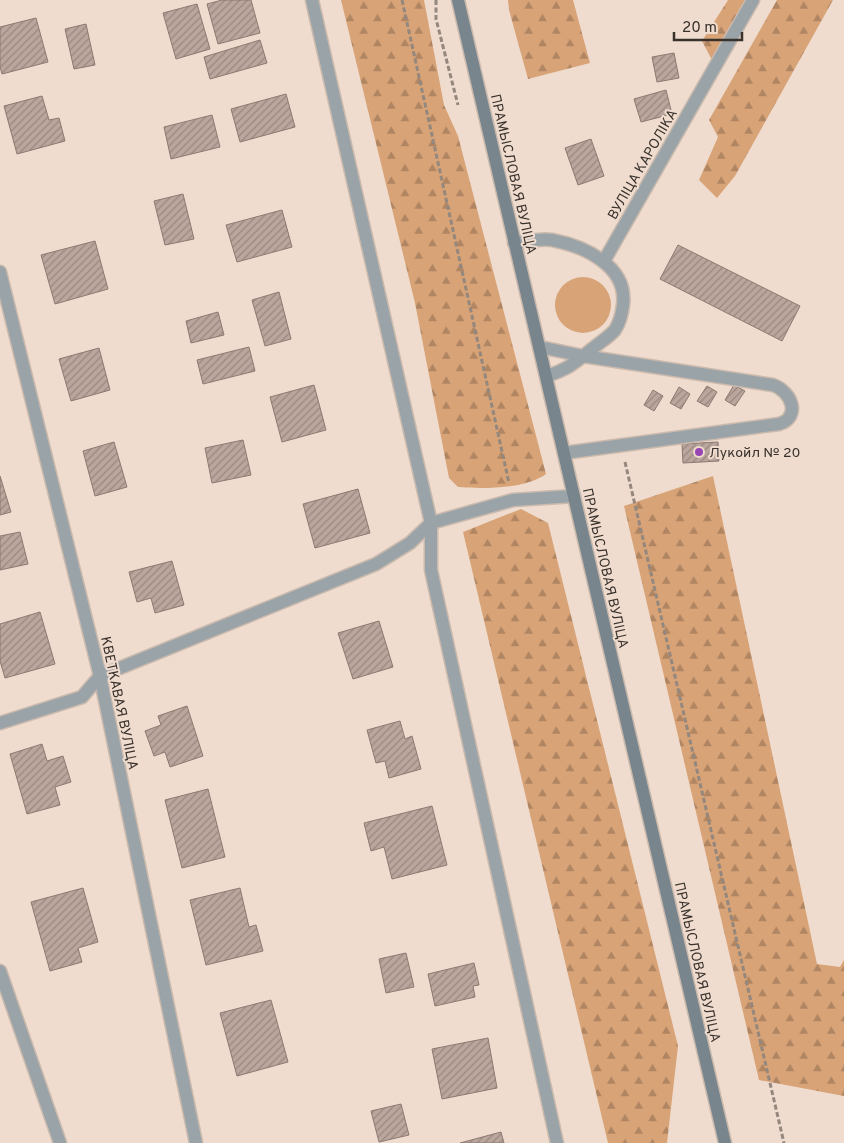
<svg xmlns="http://www.w3.org/2000/svg" width="844" height="1143" viewBox="0 0 844 1143" font-family="Overpass,sans-serif">
<defs>
<pattern id="forest-firs" width="22" height="20" patternUnits="userSpaceOnUse" patternTransform="scale(1.25)"><rect width="22" height="20" fill="#d8a377"/><path d="M5 1l3.5 6h-7zM16 11l3.5 6h-7z" fill="#b08562"/></pattern>
<pattern id="building-hatch" width="6" height="6" patternUnits="userSpaceOnUse" patternTransform="scale(1.25)"><rect width="6" height="6" fill="#bba69d"/><path d="M-1 1l2-2M0 6l6-6M5 7l2-2" fill="none" stroke="#998880"/></pattern>
</defs>
<rect width="100%" height="100%" fill="#efdcce"/>
<!-- green -->
<circle fill="#d8a377" cx="583" cy="305" r="28"/>
<!-- forest -->
<g fill="url(#forest-firs)">
<path d="M341,0H424L444,105L458,136L546,474C526,489 483,489 458,487L449,478L415,303Z"/>
<path d="M508,0H573L590,63L528,79L509,10Z"/>
<path d="M728,0H750L714,64L702,41Z"/>
<path d="M777,0H833L735,176L717,198L699,180L718,137L709,120Z"/>
<path d="M713,476L817,964L840,967L844,960V1096L759,1080L624,506Z"/>
<path d="M521,509L548,523L678,1046L667,1143H608L463,532Z"/>
</g>
<!-- building -->
<g fill="url(#building-hatch)" stroke="#8d7971">
<path d="M222,0H251L260,33L218,44L207,4Z"/>
<path d="M197,4L210,49L176,59L163,13Z"/>
<path d="M36,18L48,62L2,74L0,67V27Z"/>
<path d="M86,24L95,65L74,69L65,29Z"/>
<path d="M260,40L267,63L210,79L204,57Z"/>
<path d="M674,53L679,78L657,82L652,57Z"/>
<path d="M666,90L672,114L641,122L634,99Z"/>
<path d="M286,94L295,127L240,142L231,109Z"/>
<path d="M42,96L49,120L59,118L65,141L17,154L4,106Z"/>
<path d="M212,115L220,147L171,159L164,127Z"/>
<path d="M591,139L604,176L578,185L565,148Z"/>
<path d="M183,194L194,239L165,245L154,201Z"/>
<path d="M282,210L292,247L237,262L226,225Z"/>
<path d="M95,241L108,289L55,304L41,255Z"/>
<path d="M678,245L800,306L782,341L660,279Z"/>
<path d="M279,292L291,339L265,346L252,300Z"/>
<path d="M218,312L224,335L191,343L186,321Z"/>
<path d="M249,347L255,371L203,384L197,360Z"/>
<path d="M99,348L110,390L71,401L59,359Z"/>
<path d="M314,385L326,430L282,442L270,397Z"/>
<path d="M734,385L745,391L735,406L725,400Z"/>
<path d="M707,386L717,392L708,407L697,401Z"/>
<path d="M679,387L690,394L681,409L670,403Z"/>
<path d="M653,390L663,396L654,411L644,405Z"/>
<path d="M243,440L251,475L212,483L205,448Z"/>
<path d="M114,442L127,487L95,496L83,451Z"/>
<path d="M718,442L719,461L683,463L682,444Z"/>
<path d="M0,476L11,512L0,515Z"/>
<path d="M358,489L370,533L315,548L303,504Z"/>
<path d="M20,532L28,564L0,570V536Z"/>
<path d="M172,561L184,605L155,613L151,598L137,602L129,572Z"/>
<path d="M40,612L55,664L5,678L0,661V624Z"/>
<path d="M379,621L393,667L353,679L338,633Z"/>
<path d="M187,706L203,756L170,767L165,752L154,756L145,731L161,725L158,716Z"/>
<path d="M400,721L405,739L412,736L421,769L389,778L385,761L376,763L367,730Z"/>
<path d="M42,744L47,761L63,756L71,782L55,787L60,805L27,814L10,754Z"/>
<path d="M208,789L225,857L182,868L165,800Z"/>
<path d="M432,806L447,865L392,879L384,847L371,851L364,823Z"/>
<path d="M83,888L98,942L78,948L82,962L50,971L31,902Z"/>
<path d="M240,888L249,927L256,925L263,951L206,965L190,900Z"/>
<path d="M406,953L414,987L386,993L379,959Z"/>
<path d="M474,963L479,985L473,986L475,997L435,1006L428,974Z"/>
<path d="M271,1000L288,1062L237,1076L220,1013Z"/>
<path d="M488,1038L497,1088L442,1099L432,1049Z"/>
<path d="M401,1104L409,1135L379,1142L371,1111Z"/>
<path d="M501,1132L504,1143H460Z"/>
</g>
<g fill="none" stroke-linecap="round" stroke-linejoin="round">
<defs>
<g id="service">
<path d="M540,347L583,356L773,385C791,391 802,417 779,424L564,453"/>
<path d="M0,723L82,697L100,676"/>
<path d="M0,971L60,1143"/>
</g>
<g id="minor">
<path d="M312,0L431,523V570L557,1143"/>
<path d="M514,243C526,242 540,238 552,240C584,246 628,266 623,305C622,314 620,322 615,330C609,337 599,343 592,349C573,364 570,368 547,376"/>
<path d="M604,261L753,0"/>
<path d="M0,272L100,676L196,1143"/>
<path d="M100,676L376,564L410,543L431,523L513,500L574,496"/>
</g>
<path id="secondary" d="M458,0L725,1143"/>
</defs>
<!-- service casing -->
<use href="#service" stroke="#cabaae" stroke-width="15"/>
<!-- minor casing -->
<use href="#minor" stroke="#cabaae" stroke-width="15"/>
<!-- secondary casing -->
<use href="#secondary" stroke="#cabaae" stroke-width="15"/>
<!-- path -->
<g stroke="#94877d" stroke-width="3" stroke-dasharray="5 2.5" stroke-linecap="butt">
<path d="M402,0L509,483"/>
<path d="M436,0V19L458,105"/>
<path d="M625,462L784,1143"/>
</g>
<!-- service -->
<use href="#service" stroke="#9aa3a8" stroke-width="12"/>
<!-- minor -->
<use href="#minor" stroke="#9aa3a8" stroke-width="12"/>
<!-- secondary -->
<use href="#secondary" stroke="#78858c" stroke-width="12"/>
</g>
<!-- markers -->
<circle fill="#9845b4" stroke="#efdcce" stroke-width="2" cx="699" cy="452" r="5"/>
<g text-anchor="middle" stroke-width="4" stroke-linejoin="round" paint-order="stroke">
<!-- street labels -->
<g font-size="14" fill="#38312c" stroke="#efdcce">
<text transform="translate(642 164) rotate(-60)" y="5">ВУЛІЦА КАРОЛІКА</text>
<text transform="translate(514 174) rotate(77)" y="5">ПРАМЫСЛОВАЯ ВУЛІЦА</text>
<text transform="translate(606 568) rotate(77)" y="5">ПРАМЫСЛОВАЯ ВУЛІЦА</text>
<text transform="translate(120 703) rotate(78)" y="5">КВЕТКАВАЯ ВУЛІЦА</text>
<text transform="translate(698 962) rotate(77)" y="5">ПРАМЫСЛОВАЯ ВУЛІЦА</text>
</g>
<!-- poi labels -->
<g font-size="14" fill="#38312c" stroke="#efdcce" text-anchor="start">
<text x="709" y="457">Лукойл № 20</text>
</g>
</g>
<!-- scale -->
<path d="M674 32v8h68v-8" fill="none" stroke="#38312c" stroke-width="2.5"/>
<text x="682" y="32" font-size="15" fill="#38312c" stroke="#efdcce" stroke-width="4" paint-order="stroke">20 m</text>
</svg>
